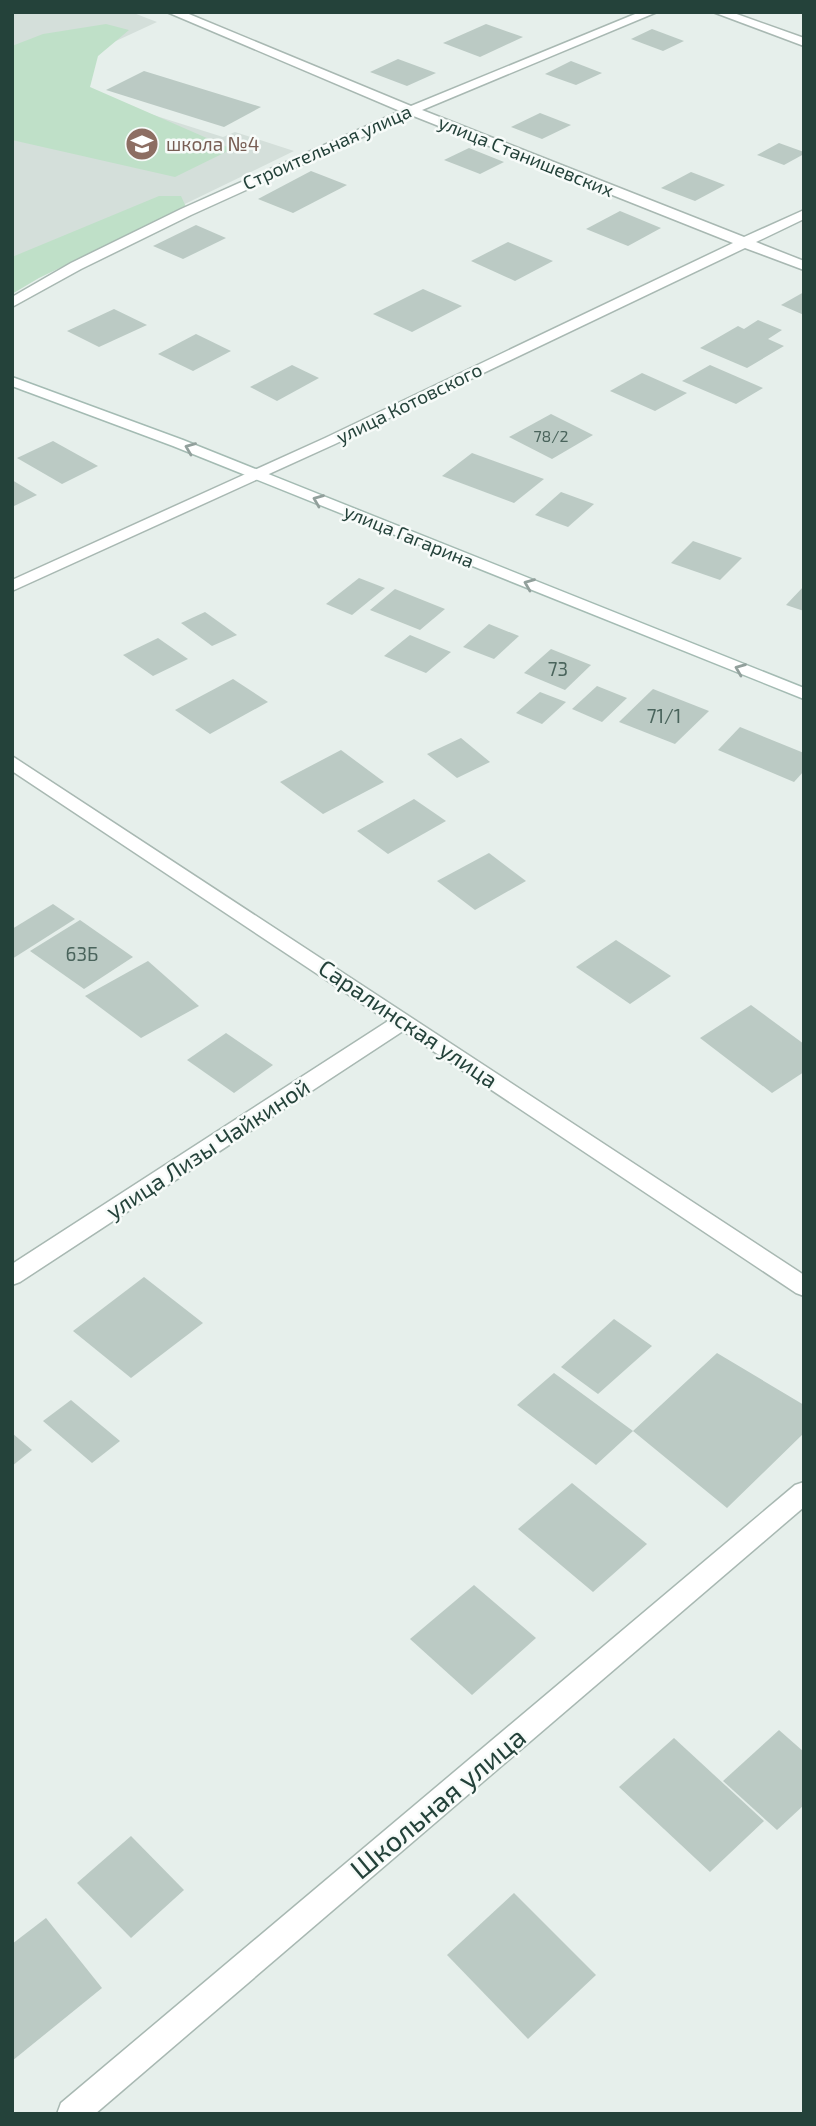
<svg xmlns="http://www.w3.org/2000/svg" width="816" height="2126" viewBox="0 0 816 2126" font-family="'Exo 2',sans-serif">
<rect width="100%" height="100%" fill="#e6efeb"/>
<!-- built -->
<path fill="#d4dfda" d="M12,12H131L157,22L36,78L223,137L235,132L294,151L12,288Z"/>
<!-- green -->
<g fill="#bfe0c8">
<path d="M106,24L129,30L98,56L90,87L232,149L175,177L12,140V46L43,34Z"/>
<path d="M159,196H181L186,207L39,278L12,294V257Z"/>
</g>
<!-- building -->
<g fill="#bbcac4">
<path d="M486,24L523,37L480,57L443,43Z"/>
<path d="M652,29L684,41L663,51L631,39Z"/>
<path d="M398,59L436,73L407,86L370,72Z"/>
<path d="M571,61L602,73L576,85L545,74Z"/>
<path d="M144,71L261,107L224,127L106,90Z"/>
<path d="M540,113L571,125L542,139L511,127Z"/>
<path d="M779,143L804,152V154L784,165L757,155Z"/>
<path d="M469,148L504,162L480,174L444,160Z"/>
<path d="M311,171L347,185L293,213L258,199Z"/>
<path d="M691,172L725,185L695,201L661,188Z"/>
<path d="M620,211L661,228L628,246L586,229Z"/>
<path d="M196,225L226,238L183,259L153,246Z"/>
<path d="M508,242L553,261L515,281L471,261Z"/>
<path d="M423,289L462,306L412,332L373,314Z"/>
<path d="M804,292V315L781,305Z"/>
<path d="M114,309L147,325L99,347L67,331Z"/>
<path d="M758,320L782,330L768,339L784,346L747,368L700,348L738,326L744,329Z"/>
<path d="M196,334L231,351L193,371L158,354Z"/>
<path d="M292,365L319,378L277,401L250,387Z"/>
<path d="M710,365L763,388L736,404L682,381Z"/>
<path d="M642,373L687,393L655,411L610,391Z"/>
<path d="M551,414L593,435L552,459L509,437Z"/>
<path d="M53,441L98,466L62,484L17,458Z"/>
<path d="M472,453L544,479L514,503L442,476Z"/>
<path d="M12,480L37,495L12,507Z"/>
<path d="M561,492L594,504L568,527L535,515Z"/>
<path d="M693,541L742,558L720,580L671,563Z"/>
<path d="M359,578L385,588L352,615L326,604Z"/>
<path d="M804,586V611L786,605Z"/>
<path d="M395,589L445,609L420,630L370,610Z"/>
<path d="M205,612L237,635L212,646L181,623Z"/>
<path d="M489,624L519,636L494,659L463,647Z"/>
<path d="M410,635L451,652L426,673L384,656Z"/>
<path d="M158,638L188,659L153,676L123,655Z"/>
<path d="M551,649L591,665L565,690L524,673Z"/>
<path d="M233,679L268,702L210,734L175,710Z"/>
<path d="M597,686L627,698L602,722L572,709Z"/>
<path d="M653,689L709,711L675,744L619,722Z"/>
<path d="M540,692L566,702L542,724L516,713Z"/>
<path d="M740,727L804,753V771L794,782L718,750Z"/>
<path d="M461,738L490,762L457,778L427,754Z"/>
<path d="M341,750L384,782L323,814L280,782Z"/>
<path d="M414,799L446,821L388,854L357,831Z"/>
<path d="M489,853L526,881L475,910L437,881Z"/>
<path d="M53,904L75,919L12,959V929Z"/>
<path d="M80,920L133,957L84,989L30,951Z"/>
<path d="M616,940L671,976L630,1004L576,967Z"/>
<path d="M148,961L199,1006L141,1038L85,996Z"/>
<path d="M751,1005L804,1044V1072L772,1093L700,1038Z"/>
<path d="M226,1033L273,1065L234,1093L187,1060Z"/>
<path d="M144,1277L203,1323L131,1378L73,1331Z"/>
<path d="M614,1319L652,1346L598,1394L561,1367Z"/>
<path d="M717,1353L804,1405V1433L727,1508L633,1431L596,1465L517,1405L554,1373L633,1431Z"/>
<path d="M71,1400L120,1441L92,1463L43,1421Z"/>
<path d="M12,1433L32,1450L12,1466Z"/>
<path d="M572,1483L647,1544L593,1592L518,1529Z"/>
<path d="M474,1585L536,1638L472,1695L410,1639Z"/>
<path d="M779,1730L804,1752V1805L777,1830L723,1781Z"/>
<path d="M674,1738L764,1821L710,1872L619,1787Z"/>
<path d="M131,1836L184,1890L131,1938L77,1883Z"/>
<path d="M514,1893L596,1975L528,2039L447,1955Z"/>
<path d="M46,1918L102,1988L12,2061V1944Z"/>
</g>
<g fill="none" stroke-linecap="round" stroke-linejoin="round">
<defs>
<g id="street">
<path d="M167,12H184L411,106L640,12H657L422,110L744,237L804,210V219L756,242L804,261V270L745,248L335,444L12,591V580L325,438L733,243L411,115L191,215L81,269L12,307V297L71,263L181,209L400,111Z"/>
<path d="M713,12H731L804,38V46Z"/>
<path d="M12,756L804,1275V1296L796,1293L403,1031L20,1282L12,1285V1264L388,1021L12,771Z"/>
<path d="M804,1482V1507L95,2114H57L61,2103L795,1485Z"/>
</g>
<path id="secondary" d="M12,377L183,440L804,688V699L173,446L12,386Z"/>
</defs>
<!-- street casing -->
<use href="#street" stroke="#a8b8b2" stroke-width="3"/>
<!-- secondary casing -->
<use href="#secondary" stroke="#a4bbb3" stroke-width="3"/>
<!-- street -->
<use href="#street" fill="#fff" fill-rule="evenodd"/>
<!-- secondary -->
<use href="#secondary" fill="#fff" fill-rule="evenodd"/>
</g>
<!-- one-way arrows -->
<defs><path id="oneway-chevron" d="M-2-3.5L2.5 0L-2 3.5" fill="none" stroke-width="1.6" stroke-linecap="round" stroke-linejoin="round" transform="scale(1.75)"/></defs>
<g stroke="#92a09c">
<use href="#oneway-chevron" transform="translate(190 448) rotate(-158)"/>
<use href="#oneway-chevron" transform="translate(318 500) rotate(-158)"/>
<use href="#oneway-chevron" transform="translate(529 584) rotate(-158)"/>
<use href="#oneway-chevron" transform="translate(740 669) rotate(-158)"/>
</g>
<!-- icons -->
<defs>
<symbol id="school-disc" viewBox="-11 -11 22 22"><circle r="9.5" fill="#8d6e63" stroke="#f7fbf9"/><path d="M0-5L7-2L0 1L-7-2ZM-4 1L0 2.5L4 1V4Q0 6-4 4Z" fill="#fff"/></symbol>
</defs>
<g fill-rule="evenodd">
<use href="#school-disc" x="123" y="125" width="38" height="38"/>
</g>
<g text-anchor="middle" stroke-width="5" stroke-linejoin="round" paint-order="stroke">
<!-- far-number labels -->
<g font-size="16" fill="#4a645c">
<text x="551" y="442">78/2</text>
</g>
<!-- far-education labels -->
<g font-size="19" fill="#785e54" stroke="#f7fbf9" text-anchor="start">
<text x="166" y="151">школа №4</text>
</g>
<!-- far-street labels -->
<g font-size="19" fill="#24423a" stroke="#f7fbf9">
<text transform="translate(327 147) rotate(-24)" y="7">Строительная улица</text>
<text transform="translate(526 156) rotate(22)" y="7">улица Станишевских</text>
<text transform="translate(409 403) rotate(-26)" y="7">улица Котовского</text>
<text transform="translate(409 536) rotate(22)" y="7">улица Гагарина</text>
</g>
<!-- number labels -->
<g font-size="19" fill="#4a645c">
<text x="558" y="676">73</text>
<text x="664" y="723">71/1</text>
<text x="82" y="961">63Б</text>
</g>
<!-- street labels -->
<g font-size="23" fill="#24423a" stroke="#f7fbf9">
<text transform="translate(408 1024) rotate(34)" y="8">Саралинская улица</text>
<text transform="translate(208 1149) rotate(-33)" y="8">улица Лизы Чайкиной</text>
</g>
<!-- near-street labels -->
<g font-size="28" fill="#24423a" stroke="#f7fbf9">
<text transform="translate(438 1803) rotate(-40)" y="10">Школьная улица</text>
</g>
</g>
<!-- border -->
<rect width="816" height="2126" fill="none" stroke="#24423a" stroke-width="28"/>
</svg>
